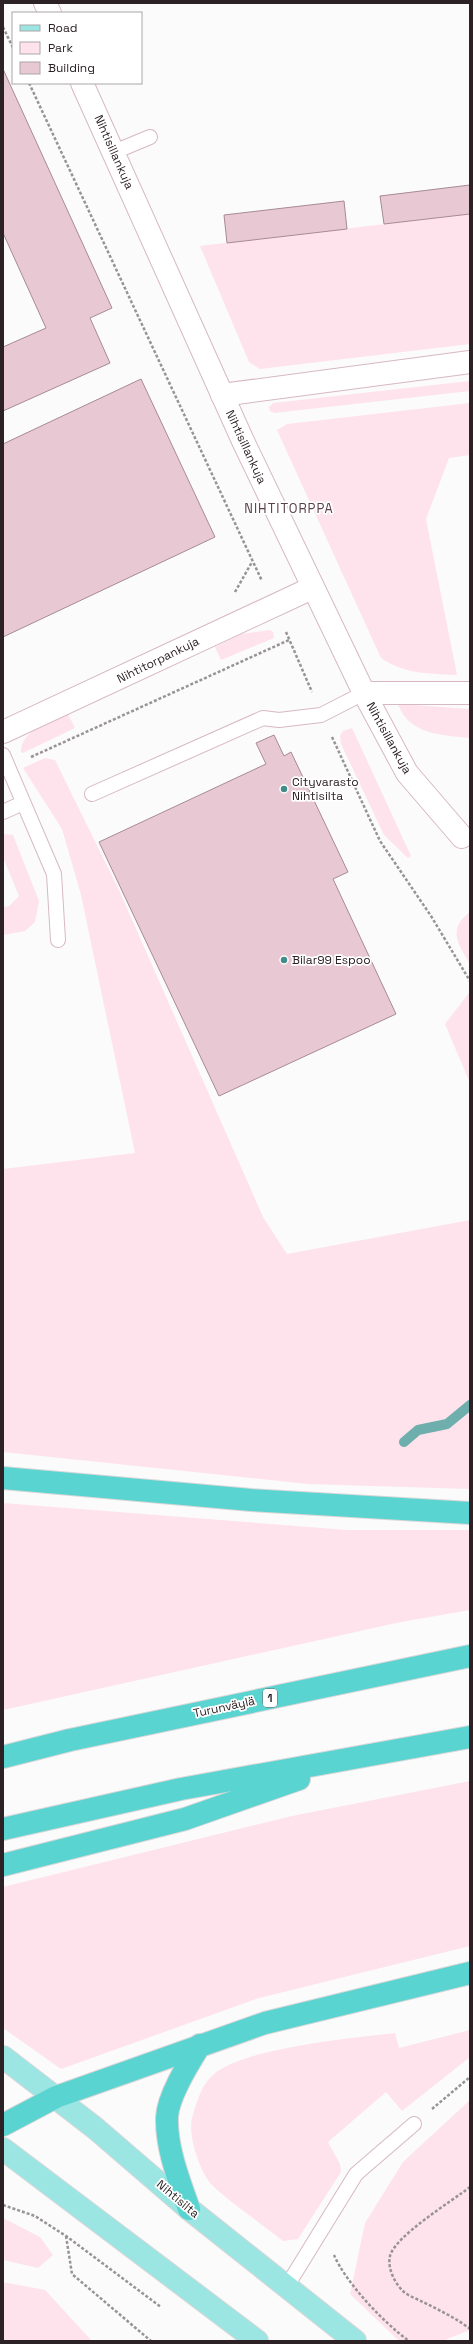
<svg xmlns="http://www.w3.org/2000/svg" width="473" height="2344" viewBox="0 0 473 2344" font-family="'Space Grotesk',sans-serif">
<rect width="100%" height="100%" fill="#fbfbfb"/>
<!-- green -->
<g fill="#fee3ec">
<path d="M470,214V344L260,369L249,362L200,246Z"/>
<path d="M470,381V391L274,413L270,411L269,407L273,403Z"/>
<path d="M470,403V455L449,458L426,519L457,675C428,673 406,675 381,658L277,430L287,424Z"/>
<path d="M270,630L273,632L274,638L221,660L215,647L241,634Z"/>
<path d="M398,704L470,709V738C442,735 409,735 398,704Z"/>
<path d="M68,714L75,728L23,753L21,752C20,730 53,722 68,714Z"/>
<path d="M352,728L411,856L408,858L384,835L341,744L340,736L343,731Z"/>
<path d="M45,758L55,760L119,890L263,1217L287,1254L470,1220V1489L308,1484L3,1452V1169L135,1153L81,895L62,829L23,768Z"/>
<path d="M3,834L13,835L39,901L35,922L25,931L3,935V907L9,906L19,896L3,857Z"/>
<path d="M470,912V964C458,944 447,929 470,912Z"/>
<path d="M469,993L470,995V1083L445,1024Z"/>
<path d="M3,1503L347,1530H470V1610L401,1622L3,1710Z"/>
<path d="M470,1781V1946L259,1998L61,2069L3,2028V1887L292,1816Z"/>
<path d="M470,2030V2057L402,2111L386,2092L328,2142L340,2164L341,2172L298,2239L283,2241C261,2223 230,2203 211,2184C199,2170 188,2136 192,2118C196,2104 201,2085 213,2075C242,2048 353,2038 395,2033L399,2048Z"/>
<path d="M470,2100V2330L442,2341H399L350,2294L365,2223L403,2162Z"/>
<path d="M3,2218L40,2237L53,2255L38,2268L3,2260Z"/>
<path d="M3,2282L45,2290L92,2341H3Z"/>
</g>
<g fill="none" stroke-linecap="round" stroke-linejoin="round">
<!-- stream -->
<path stroke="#6eaeac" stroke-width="10" d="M404,1442L418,1430L447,1424L470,1405"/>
</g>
<!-- building -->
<g fill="#e8c9d3" stroke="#a78a94">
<path d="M3,69L112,308L90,318L110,363L3,411V347L46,328L3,233Z"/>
<path d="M470,185V214L384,224L380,196Z"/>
<path d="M344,201L347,229L227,243L224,215Z"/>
<path d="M141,379L215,537L3,637V444Z"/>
<path d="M274,735L284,756L291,752L348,872L333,879L396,1014L219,1096L99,842L266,764L256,743Z"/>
</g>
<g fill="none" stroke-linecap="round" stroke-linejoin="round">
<defs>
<g id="lane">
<path d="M114,152L150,137"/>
<path d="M3,755L54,874L58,940"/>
<path d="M92,794L263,718L279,720L321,715L364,693"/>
<path d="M3,812L23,803"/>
<path d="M287,2286L356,2174L414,2124"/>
</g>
<g id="street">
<path d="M45,3L50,13"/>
<path d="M82,83L243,441L364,693L407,773L462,837"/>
<path d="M222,395L470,362"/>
<path d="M364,693H470"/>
<path d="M3,732L312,588"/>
</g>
<g id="primary">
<path d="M3,2057L95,2128L189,2209L355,2341"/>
<path d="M3,2149L257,2341"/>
</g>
<g id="highway">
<path d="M3,1478L251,1500L470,1513"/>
<path d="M3,1757L70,1740L470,1656"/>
<path d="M3,1829L181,1789L470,1737"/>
<path d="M3,1865L185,1819L299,1779"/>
<path d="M3,2125L56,2097L265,2023L470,1973"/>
<path d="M189,2209C179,2180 166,2148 167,2117C168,2096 189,2063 200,2045"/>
</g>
</defs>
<!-- lane casing -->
<use href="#lane" stroke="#d7b8c3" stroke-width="16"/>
<!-- street casing -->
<use href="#street" stroke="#d7b8c3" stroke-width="24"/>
<!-- primary casing -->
<use href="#primary" stroke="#d9d7d8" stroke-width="24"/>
<!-- highway casing -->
<use href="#highway" stroke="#d9d7d8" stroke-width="24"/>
<!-- path -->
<g stroke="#989395" stroke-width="2.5" stroke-dasharray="3 2" stroke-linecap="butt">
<path d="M3,27L13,48"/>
<path d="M29,83L262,581"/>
<path d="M235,592L252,562"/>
<path d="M286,632L312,692"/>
<path d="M332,737L380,841L431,916L470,981"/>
<path d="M31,757L289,640"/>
<path d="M432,2109L470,2077"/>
<path d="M470,2187C452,2201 395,2236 390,2256C387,2268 395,2284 404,2292C409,2296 417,2299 423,2302C439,2310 456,2318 470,2329"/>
<path d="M3,2205L35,2216L66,2236L161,2307"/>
<path d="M66,2236L72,2274L151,2341"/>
<path d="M334,2255C346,2283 384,2323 409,2341"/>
</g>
<!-- lane -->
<use href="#lane" stroke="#fff" stroke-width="14"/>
<!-- street -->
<use href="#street" stroke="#fff" stroke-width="22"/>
<!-- primary -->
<use href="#primary" stroke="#9be5e3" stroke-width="22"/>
<!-- highway -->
<use href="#highway" stroke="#59d4d1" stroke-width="22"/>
</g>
<!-- markers -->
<g fill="#448c8a" stroke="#fff" stroke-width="1.5">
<circle cx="284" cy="789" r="4"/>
<circle cx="284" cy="960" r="4"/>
</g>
<g text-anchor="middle" stroke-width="3.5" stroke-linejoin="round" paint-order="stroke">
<!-- shield labels -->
<rect fill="#fff" stroke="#6b6466" stroke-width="1" x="263" y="1689" width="14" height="18" rx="3"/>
<g font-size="11" font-weight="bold" fill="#2c2125">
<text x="270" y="1702">1</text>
</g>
<!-- street labels -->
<g font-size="12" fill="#2c2125" stroke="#fff">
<text transform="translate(114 152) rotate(66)" y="4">Nihtisillankuja</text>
<text transform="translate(246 447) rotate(65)" y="4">Nihtisillankuja</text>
<text transform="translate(158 660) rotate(-26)" y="4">Nihtitorpankuja</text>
<text transform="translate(389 738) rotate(61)" y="4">Nihtisillankuja</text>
<text transform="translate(224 1707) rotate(-12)" y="4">Turunväylä</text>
<text transform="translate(178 2199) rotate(40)" y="4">Nihtisilta</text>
</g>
<!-- poi labels -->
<g font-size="12" fill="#2c2125" stroke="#fff" text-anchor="start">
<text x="292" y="786">Cityvarasto<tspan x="292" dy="14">Nihtisilta</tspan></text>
<text x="292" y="964">Bilar99 Espoo</text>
</g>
<!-- neighbourhood labels -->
<g font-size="13" letter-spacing="1" fill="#594049" stroke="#fff">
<text x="289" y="513">NIHTITORPPA</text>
</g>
</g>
<!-- border -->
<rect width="473" height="2344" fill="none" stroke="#2c2125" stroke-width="8"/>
<!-- legend -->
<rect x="12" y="12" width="130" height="72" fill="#ffffff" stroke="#aba6a8"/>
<rect x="20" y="25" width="20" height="6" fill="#9be5e3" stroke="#aba6a8"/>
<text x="48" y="32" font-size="12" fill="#2c2125">Road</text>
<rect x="20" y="42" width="20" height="12" fill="#fee3ec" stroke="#aba6a8"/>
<text x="48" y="52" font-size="12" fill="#2c2125">Park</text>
<rect x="20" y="62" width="20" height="12" fill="#e8c9d3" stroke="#aba6a8"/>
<text x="48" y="72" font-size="12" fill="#2c2125">Building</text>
</svg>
